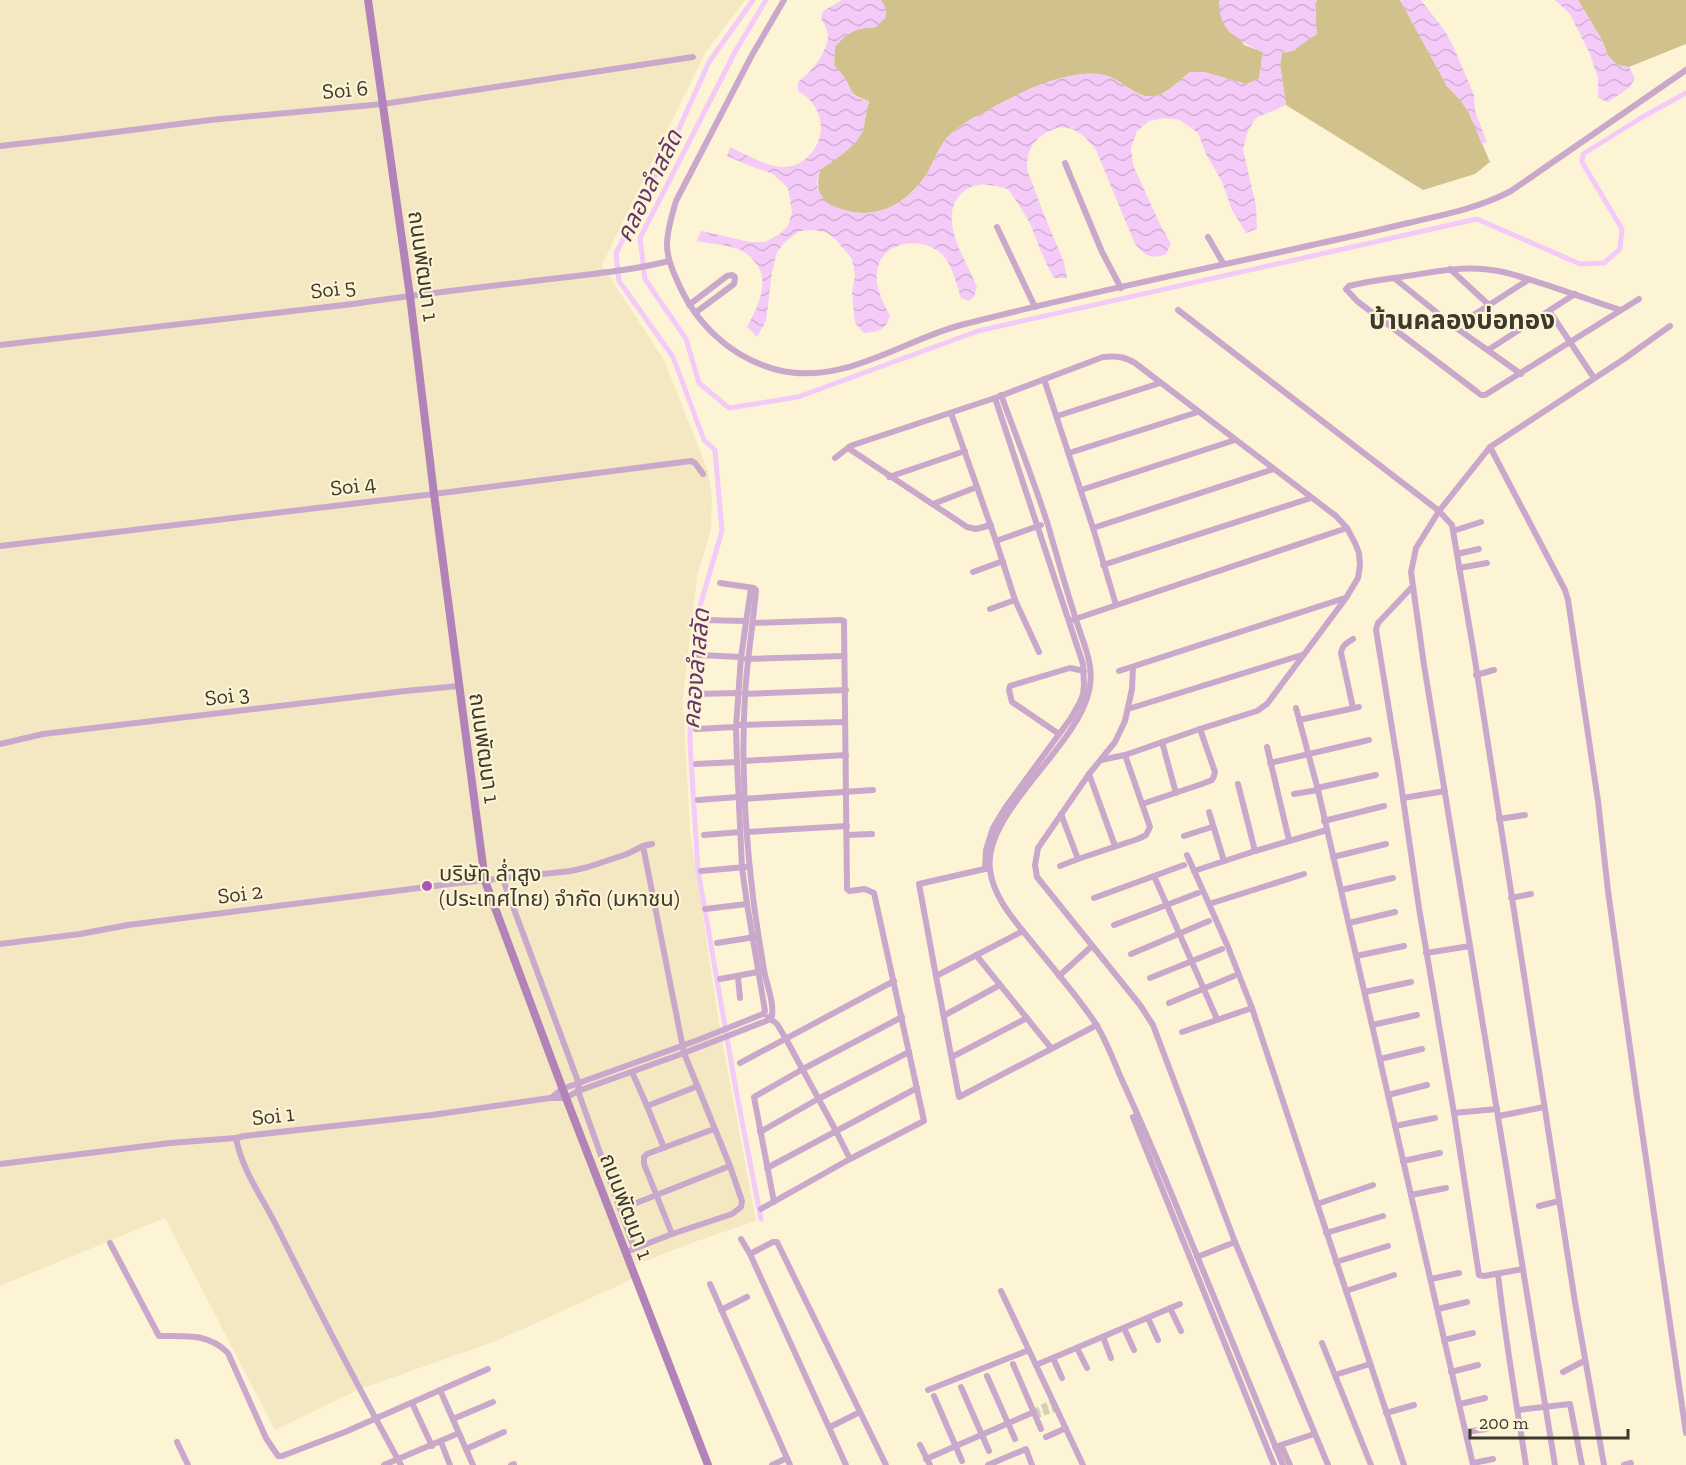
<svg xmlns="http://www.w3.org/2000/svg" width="1686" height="1465" viewBox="0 0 1686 1465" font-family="'Zilla Slab','Noto Sans Thai',serif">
<defs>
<pattern id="water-waves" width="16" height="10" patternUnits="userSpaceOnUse" patternTransform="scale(1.5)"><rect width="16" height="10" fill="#f4caf8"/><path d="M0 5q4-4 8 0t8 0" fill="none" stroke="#d2aed5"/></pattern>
</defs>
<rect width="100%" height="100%" fill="#fdf4d5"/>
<!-- built -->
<path fill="#f4e8c2" d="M0,0H745L705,53L602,265L664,360L708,471L712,498L711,529L697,577L683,698L690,832L719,1024L756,1221L697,1241L635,1265L639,1276L525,1328L496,1341L360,1389L275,1430L165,1218L0,1286Z"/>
<!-- grass -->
<g fill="#d1c18d">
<path d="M881,0H1220L1219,4L1244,45L1263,52L1259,79L1246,84L1204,72H1190C1181,79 1172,89 1161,94C1143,102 1131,88 1116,80C1107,74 1096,73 1085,74C1047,77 1012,97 979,115C968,120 954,130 946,139C937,150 933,164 926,175C903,209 869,223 831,205C816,198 817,183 820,170C829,163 859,140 863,130C865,121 866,111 869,101C848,94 854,93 844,77C841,73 837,69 834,65L835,46L845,36L858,29L875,27L885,18L886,9Z"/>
<path d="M1317,0H1400L1447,86L1461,101L1469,113L1490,162L1475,174L1423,190L1286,105L1280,65L1282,53L1295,50L1316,15L1315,4Z"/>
<path d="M1578,0H1686V44L1629,67L1617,65L1608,56L1602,40Z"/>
</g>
<!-- water -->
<g fill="url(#water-waves)">
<path d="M842,0H881L886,9L885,18L876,27L858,29L845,36L835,46L834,65C837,69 841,73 844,77C853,92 849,96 869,101C866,111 865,120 863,130C858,146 833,161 820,170C819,174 817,179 817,184C817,191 825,202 831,205C869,223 904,209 926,175C933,164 937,150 946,139C953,131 970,119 979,115C1013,97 1046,77 1085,74C1096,73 1107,74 1116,80C1131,88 1143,102 1161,94C1172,89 1181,79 1190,72H1204L1246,84L1259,79L1263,52C1240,42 1216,31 1220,0H1317L1315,4L1317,34L1294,50L1282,53L1280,65L1286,105L1256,118L1248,131L1243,149L1256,206L1257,229L1246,233L1232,210L1222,182L1206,154L1198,133L1180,120L1164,118L1149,121L1137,131L1131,148L1133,165L1159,222L1171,244L1166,254C1151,260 1146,256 1135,244L1096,150C1086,137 1073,123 1054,129C1037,135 1026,149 1027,167C1027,173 1031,179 1033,185C1042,211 1053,236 1064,262L1067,278H1054C1044,261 1038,244 1031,226C1025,213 1016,201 1008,189C992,185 977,180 963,192C935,217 966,259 977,287L974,296L969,301L961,298C957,287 953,268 946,259C930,236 885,238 878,267C873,284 883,302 890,316C885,330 879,332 864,333L855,323L852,293L855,275L852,259L836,240L826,232L812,230L800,231L787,240L777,252L772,272L766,321L757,337L747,327C757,308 772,280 754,261C749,255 743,250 735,248C723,244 709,244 697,241L701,231L750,242H765L780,234L788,226L792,212L788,188L773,174L748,165L727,156L730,147C745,154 766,166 782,167C791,167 797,165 804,160C824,145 827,118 809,99C806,96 802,94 798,91V82C811,72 826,55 828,37C828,30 824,24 821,18L823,11Z"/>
<path d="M1400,0H1421L1445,31L1454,48L1474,95L1475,111L1487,142L1482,144L1469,113L1461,101L1447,86Z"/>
<path d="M1555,0H1578L1602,40L1608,56L1617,65L1629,67L1635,78L1630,87L1608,102L1598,98V78L1590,54L1570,14Z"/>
</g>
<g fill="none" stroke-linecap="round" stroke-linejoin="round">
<!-- canal -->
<g stroke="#f4caf8" stroke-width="5">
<path d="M753,0L709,62L677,133L616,253L619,281L673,357L704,440L715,450L722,531L698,613L691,687L690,743L698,870L736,1090L761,1219"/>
<path d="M766,0L735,52L640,238L645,279L686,339L699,383L729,408L798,397L978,331L1477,219L1580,264L1604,263L1620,249L1622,229L1582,162L1583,154L1641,118L1686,93"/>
</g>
<!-- street-tunnel -->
<g stroke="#d7cfb3" stroke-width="6" stroke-dasharray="6 3" stroke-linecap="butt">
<path d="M1034,1412L1053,1402"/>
<path d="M1035,1416L1056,1408"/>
</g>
<!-- street -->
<g stroke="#c9a8cc" stroke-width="6">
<path d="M784,0L752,55L676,201C672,215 667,230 667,245C667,257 671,267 676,278C694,322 730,358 778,370C843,386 901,341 961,325C1080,294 1201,270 1321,243C1350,237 1379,230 1408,223C1443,215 1479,208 1511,191L1686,70"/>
<path d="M0,146L61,139L210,120L383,104L693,57"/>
<path d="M1065,163L1102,252L1121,288"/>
<path d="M997,227L1035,307"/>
<path d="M1208,237L1223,263"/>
<path d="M1450,269L1489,305"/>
<path d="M1394,278L1455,327L1521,374"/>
<path d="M689,305L727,276L732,275L735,277L734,284L695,313"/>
<path d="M1178,310L1439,511L1452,525L1474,654L1575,1302L1604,1465"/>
<path d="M1621,310C1582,298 1544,282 1503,272C1465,263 1432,273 1394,278C1379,280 1364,282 1349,286L1346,289L1357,301L1476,391L1481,395H1485L1639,299"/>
<path d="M1552,315L1594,378"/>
<path d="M1455,327L1528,280"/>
<path d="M0,345L353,304C419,294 484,287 550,279C590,274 630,271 669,261"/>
<path d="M1488,350L1575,294"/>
<path d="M1044,379L1093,528L1116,605"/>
<path d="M1001,395C1017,438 1034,481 1048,525C1056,553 1064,582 1073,610C1080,637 1096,663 1089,691C1076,749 982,813 990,870C994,900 1017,923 1035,946C1055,970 1076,995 1094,1021C1106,1039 1113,1060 1122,1080C1137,1113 1151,1145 1165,1178C1204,1274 1243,1370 1283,1465"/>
<path d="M951,413L996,541L1015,600L1039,652"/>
<path d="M1057,416L1160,383"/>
<path d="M1490,447L1565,590L1568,600L1598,801L1608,891L1636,1090L1686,1433"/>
<path d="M1069,453L1198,412"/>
<path d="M835,458L849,447"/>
<path d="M889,477L965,451"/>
<path d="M1081,490L1235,440"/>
<path d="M933,504L977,487"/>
<path d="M991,525L976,529L967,527L851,450L849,447L853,445L995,398L1103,357C1116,356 1124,356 1135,363L1336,516L1347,528L1355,543L1359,553L1360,565L1358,578L1346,598L1267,704L1257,711L1200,729L1125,755L1101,760"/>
<path d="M1093,528L1274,469"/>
<path d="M1453,531L1481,522"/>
<path d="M996,541L1041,525"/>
<path d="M0,546L434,494L691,461L695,463L703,474"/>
<path d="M1457,554L1479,549"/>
<path d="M1103,565L1311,498"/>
<path d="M1459,568L1487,563"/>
<path d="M973,572L1003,561"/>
<path d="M1413,586L1378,623L1376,630L1399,771L1419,908L1454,1113L1479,1275L1484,1276L1523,1269"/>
<path d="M751,588L741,657L736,727L737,762L742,868L747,904L764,1005L765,1011L763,1014"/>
<path d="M990,609L1015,600"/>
<path d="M702,620L745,621"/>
<path d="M1072,620L1347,528"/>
<path d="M753,623L840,620L844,621L847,889L849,891L865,889L874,893L924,1121L850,1159L761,1209"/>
<path d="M698,655L741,657"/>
<path d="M746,659L844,656"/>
<path d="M1133,667L1132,689L1125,721L1115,742L1089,774L1038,848L1035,865L1037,877L1140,1005L1153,1025L1235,1242L1328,1465"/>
<path d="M1119,671L1345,598"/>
<path d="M1476,675L1494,670"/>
<path d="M694,694L739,693"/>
<path d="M745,694L846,690"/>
<path d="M1296,708L1318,790L1473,1465"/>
<path d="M1353,708L1341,653C1342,645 1347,643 1353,639"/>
<path d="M1128,709L1302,655"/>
<path d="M1299,720L1359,707"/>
<path d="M740,725L845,722"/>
<path d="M696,729L736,727"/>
<path d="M1059,734L1012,702L1009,690L1010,686L1070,668L1084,671"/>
<path d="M1162,742L1176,793"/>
<path d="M0,744L43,734L405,691L459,686"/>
<path d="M1267,747L1289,840"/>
<path d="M744,761L846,755"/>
<path d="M1270,763L1369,740"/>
<path d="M696,764L737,762"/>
<path d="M1089,774L1115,846"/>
<path d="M1238,784L1255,851"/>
<path d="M1317,788L1376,775"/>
<path d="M1294,794L1318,790"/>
<path d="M1403,798L1445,791"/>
<path d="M742,799L873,790"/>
<path d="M698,800L738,797"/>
<path d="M1142,804L1202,784L1212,780L1214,776L1215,772L1200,729"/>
<path d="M1209,812L1224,861"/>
<path d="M1061,814L1078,859L1138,839L1146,835L1150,827L1125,755"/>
<path d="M1499,819L1525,815"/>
<path d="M1324,821L1384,806"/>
<path d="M747,832L847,826"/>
<path d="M704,835L740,832"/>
<path d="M847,835L872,834"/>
<path d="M1184,836L1212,827"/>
<path d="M1187,855L1209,904"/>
<path d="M1333,857L1386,844"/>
<path d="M1060,866L1078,859"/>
<path d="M985,869L986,850L993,828L1005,808L1071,718L1080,702L1083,694L1084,685L1083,664L995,398"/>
<path d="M701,871L746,867"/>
<path d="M1194,871L1255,851L1327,830"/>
<path d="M1304,874L1209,904L1228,947L1252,1008L1404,1465"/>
<path d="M1154,876L1217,1019"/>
<path d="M502,877L579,1084L578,1091L634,1248"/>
<path d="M1341,890L1393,878"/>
<path d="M1094,898L1184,865"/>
<path d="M1511,898L1531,894"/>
<path d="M705,909L747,904"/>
<path d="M1349,923L1395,912"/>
<path d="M1114,925L1198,893"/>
<path d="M1023,931L936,976L959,1097L1097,1025"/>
<path d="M717,943L755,937"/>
<path d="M0,944L80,934L128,925L450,884L571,871L588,867L627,854L643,846L652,844"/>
<path d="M1426,953L1470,946"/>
<path d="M1131,954L1209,921"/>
<path d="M976,955L1051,1048"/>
<path d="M1356,956L1404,946"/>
<path d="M936,976L919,884L989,868"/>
<path d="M1059,976L1092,946"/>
<path d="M738,977L740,998"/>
<path d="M1150,978L1222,949"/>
<path d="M720,979L758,972"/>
<path d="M1365,992L1411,982"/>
<path d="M1169,1003L1234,976"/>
<path d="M945,1015L1000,985"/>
<path d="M768,1017L777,1024L786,1039L836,1131L850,1159"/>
<path d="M1372,1025L1417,1015"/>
<path d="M1182,1032L1252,1008"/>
<path d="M952,1057L1027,1018"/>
<path d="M1380,1059L1422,1049"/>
<path d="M740,1063L894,981"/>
<path d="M632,1072L647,1106"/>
<path d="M1388,1095L1427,1085"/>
<path d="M551,1098L562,1089L698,1040L763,1014"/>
<path d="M1454,1113L1497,1109"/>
<path d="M1499,1116L1544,1107"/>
<path d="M1133,1117L1274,1465"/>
<path d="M1395,1126L1435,1118"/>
<path d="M760,1132L818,1099L909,1052"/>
<path d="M236,1138C242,1171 264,1200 278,1229C318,1309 358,1387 401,1465"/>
<path d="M664,1148L647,1106L698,1086"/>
<path d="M1403,1161L1440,1153"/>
<path d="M0,1164L170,1143L236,1138L244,1136L432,1115L550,1098H566L578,1091L684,1053L771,1019C776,1007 766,983 764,970C760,946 756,921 753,897C745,831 741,762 745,695C747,660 753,625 756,590L754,588L720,583"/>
<path d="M767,1168L917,1088"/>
<path d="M1411,1195L1446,1188"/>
<path d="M774,1202L754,1097L803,1069L902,1017"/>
<path d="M1317,1204L1373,1185"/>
<path d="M1539,1206L1559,1201"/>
<path d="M621,1209L730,1166"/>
<path d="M1326,1233L1383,1216"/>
<path d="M672,1234L644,1164V1157L647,1154L714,1129"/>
<path d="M741,1239L750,1254L846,1465"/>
<path d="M110,1243L159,1336C186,1336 208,1333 228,1353L266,1438L278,1456H282L345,1432L488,1369"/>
<path d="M626,1252L672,1234L732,1214L741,1207L742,1201L730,1166L684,1053L643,846"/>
<path d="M750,1254L773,1242H777L886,1465"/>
<path d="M1197,1257L1235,1242"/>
<path d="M1336,1262L1388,1246"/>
<path d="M1498,1274C1505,1338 1516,1401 1526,1465"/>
<path d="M1431,1279L1459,1273"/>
<path d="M710,1284L790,1465"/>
<path d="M1001,1291L1083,1465"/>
<path d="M1346,1291L1394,1275"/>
<path d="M1170,1308L1181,1331"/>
<path d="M1438,1309L1467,1302"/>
<path d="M721,1310L747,1297"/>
<path d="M1148,1318L1158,1340"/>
<path d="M1124,1328L1134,1350"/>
<path d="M1103,1337L1111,1358"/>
<path d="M1444,1340L1473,1333"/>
<path d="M1322,1343L1371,1465"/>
<path d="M1077,1348L1087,1368"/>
<path d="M1053,1358L1062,1378"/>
<path d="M1013,1364L1041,1429"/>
<path d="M1036,1365L1180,1304"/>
<path d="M1451,1372L1478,1365"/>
<path d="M1563,1372L1584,1361"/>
<path d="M1335,1375L1370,1364"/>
<path d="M987,1376L1015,1439"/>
<path d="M961,1387L989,1451"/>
<path d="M440,1390L473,1465"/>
<path d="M928,1390L1029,1350"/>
<path d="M934,1396L962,1461"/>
<path d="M412,1403L432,1446"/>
<path d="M1460,1404L1485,1398"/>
<path d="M1518,1410L1570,1404L1582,1465"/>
<path d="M1386,1413L1414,1405"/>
<path d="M453,1419L493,1402"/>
<path d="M830,1427L860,1412"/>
<path d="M1466,1432L1487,1429"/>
<path d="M1046,1437L1066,1428"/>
<path d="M177,1442L188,1465"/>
<path d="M441,1442L450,1465"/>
<path d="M920,1445L930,1465"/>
<path d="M1281,1445L1290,1465"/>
<path d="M1275,1447L1314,1434"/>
<path d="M466,1449L504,1432"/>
<path d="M926,1459L1034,1412"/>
<path d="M1473,1463L1493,1459"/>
<path d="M384,1465L459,1433"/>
<path d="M511,1465L514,1464"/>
<path d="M772,1465L787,1458"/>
<path d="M988,1465L1026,1449L1032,1465"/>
<path d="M1555,1465L1424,665L1411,572L1416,548L1439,511L1490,447L1624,359L1670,326"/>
<path d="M1624,1465L1631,1463"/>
</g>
<!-- secondary -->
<path stroke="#b283b8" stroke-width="8" d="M368,0L410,296L434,494L485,881L566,1098L708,1465"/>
</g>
<!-- markers -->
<circle fill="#b051bb" stroke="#fdf4d5" stroke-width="2" cx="427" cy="886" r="6"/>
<g text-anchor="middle" stroke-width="4.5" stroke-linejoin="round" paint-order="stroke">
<!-- street labels -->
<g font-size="22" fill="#3d392d" stroke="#fdf4d5">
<text transform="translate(345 89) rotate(-5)" y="8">Soi 6</text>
<text transform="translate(424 266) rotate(82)" y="8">ถนนพัฒนา 1</text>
<text transform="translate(333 288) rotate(-7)" y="8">Soi 5</text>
<text transform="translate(353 485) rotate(-7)" y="8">Soi 4</text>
<text transform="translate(227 695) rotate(-7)" y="8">Soi 3</text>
<text transform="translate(485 748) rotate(82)" y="8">ถนนพัฒนา 1</text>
<text transform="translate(240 893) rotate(-7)" y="8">Soi 2</text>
<text transform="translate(273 1115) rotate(-6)" y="8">Soi 1</text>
<text transform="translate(627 1206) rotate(69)" y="8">ถนนพัฒนา 1</text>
</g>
<!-- poi labels -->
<g font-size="22" fill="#3d392d" stroke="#fdf4d5" text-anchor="start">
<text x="439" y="881">บริษัท ล่ำสูง<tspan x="439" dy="25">(ประเทศไทย) จำกัด (มหาชน)</tspan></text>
</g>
<!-- water labels -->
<g font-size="24" font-style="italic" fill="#66346c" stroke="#fdf4d5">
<text transform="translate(649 186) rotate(-64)" y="8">คลองลำสลัด</text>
<text transform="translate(696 669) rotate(-85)" y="8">คลองลำสลัด</text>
</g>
<!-- quarter labels -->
<g font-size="26" font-weight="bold" fill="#3d392d" stroke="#fdf4d5">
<text x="1462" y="329">บ้านคลองบ่อทอง</text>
</g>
</g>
<!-- scale -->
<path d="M1470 1429v9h158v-9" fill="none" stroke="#3d392d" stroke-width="3"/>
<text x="1479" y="1429" font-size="18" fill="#3d392d" stroke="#fdf4d5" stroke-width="4.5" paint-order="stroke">200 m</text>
</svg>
